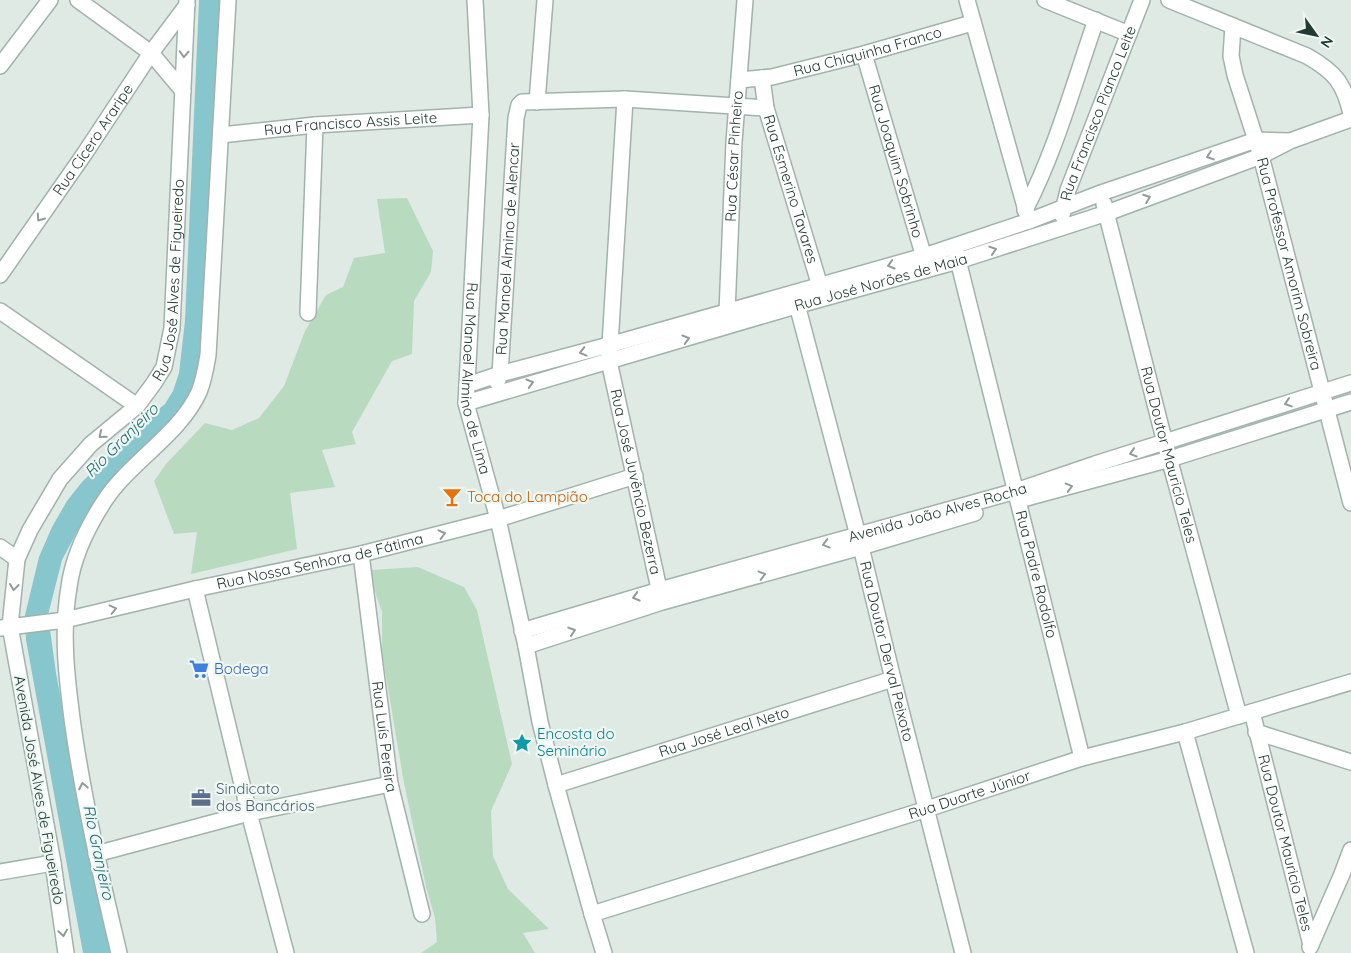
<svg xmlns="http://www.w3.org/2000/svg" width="1351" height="953" viewBox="0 0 1351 953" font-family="Quicksand,sans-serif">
<rect width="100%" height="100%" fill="#dfeae5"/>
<!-- green -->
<g fill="#b8dbc0">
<path d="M407,198L433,251L431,272L414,301L412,354L392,361L352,432L356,444L322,450L335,487L290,493L297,549L191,574L197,532L174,534L154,481L166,464L205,423L232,430L259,418L284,386L305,331L326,295L343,287L354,258L385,253L377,199Z"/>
<path d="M418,567L464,587L477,610L512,764L491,811L493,856L508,889L549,929L523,933L535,953H421L437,942L435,918L426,887L404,783L382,653V612L373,586L371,570Z"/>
</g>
<!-- water -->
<path fill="#88c6ce" d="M199,0H221L217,45L202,357L193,393L177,418L110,480L86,515L62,560L48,615L56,673L94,876L110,953H83L26,640L25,615L39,557L52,527L67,501L82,482L143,422L165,404L173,391L179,373L185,321Z"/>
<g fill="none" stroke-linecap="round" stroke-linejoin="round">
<defs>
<g id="minor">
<path d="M78,0L151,53L183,91"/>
<path id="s1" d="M475,0L481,115L466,403L498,519L526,646L540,722L556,785L592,914L604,953"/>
<path d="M967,0L1029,221"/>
<path d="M1045,0L1129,34"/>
<path d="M1169,0L1307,56C1335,72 1344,83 1351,114"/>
<path id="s2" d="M1233,26L1231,56L1235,75L1261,156L1351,503"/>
<path id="s3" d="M864,54L926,264"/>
<path d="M0,66L50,0"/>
<path id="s4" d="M762,78L766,108L823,296"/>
<path id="s5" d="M739,80L772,77L864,54L972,23"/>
<path id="s6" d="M625,99L609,361L661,598"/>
<path d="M537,102L545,0"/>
<path id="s7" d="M221,135L315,125L481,115"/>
<path id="s8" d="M1104,204L1165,443L1239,716"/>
<path d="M1025,210C1056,150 1074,83 1096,20"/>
<path id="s9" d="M1062,215L1068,190L1142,0"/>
<path id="s10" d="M956,252L1082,758"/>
<path id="s11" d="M0,275L85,153L151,53L187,5"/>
<path id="s12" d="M795,297L861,547L893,679L963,953"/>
<path d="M0,311L137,406"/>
<path id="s13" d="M727,312L734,142L745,0"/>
<path d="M308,313L315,125"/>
<path id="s14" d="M497,382L500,374L516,118L519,105L522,102L625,99L766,108"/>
<path d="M467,385L500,374L609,345L924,256L1029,221L1101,193L1256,140L1288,141"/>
<path id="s15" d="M466,403L799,305L958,261L1107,213L1261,156L1290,141L1351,119"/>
<path d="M1019,500L1170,459L1351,402"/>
<path d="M0,547L17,559"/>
<path id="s16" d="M361,554L390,784L422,914"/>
<path d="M195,589L249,813L286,953"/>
<path id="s17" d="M1,628L65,620L195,589L361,554L498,519L635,476"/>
<path id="s18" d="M522,631L660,590L1016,491L1095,464L1351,383"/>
<path d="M526,646L662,602L861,547L975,513"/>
<path id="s19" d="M1252,712L1311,945"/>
<path d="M1185,732L1246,953"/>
<path d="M1256,732L1351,762"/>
<path id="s20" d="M556,785L893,679"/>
<path d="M96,854L249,813L390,784"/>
<path d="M0,872L53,863"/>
<path id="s21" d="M592,914L927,809L1082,758L1185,732L1351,682"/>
<path d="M1310,947L1342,874L1351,850"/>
<path id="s22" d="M66,953L53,863L10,626L17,559L30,530L60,479L91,444L137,406L154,383L164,367L172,328L187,0"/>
<path d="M119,953C101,878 84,803 73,726C67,681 61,633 69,587C73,556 88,526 105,500C131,461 180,434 199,392C204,380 206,367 208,355L228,0"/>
</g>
</defs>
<!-- minor casing -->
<use href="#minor" stroke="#a2b2ac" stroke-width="18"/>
<!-- minor -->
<use href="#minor" stroke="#fff" stroke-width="15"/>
</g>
<!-- one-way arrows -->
<defs><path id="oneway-chevron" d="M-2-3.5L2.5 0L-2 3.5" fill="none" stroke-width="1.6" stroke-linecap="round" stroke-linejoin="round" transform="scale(1.25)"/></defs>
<g stroke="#909c98">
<use href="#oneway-chevron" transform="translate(184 54) rotate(93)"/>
<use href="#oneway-chevron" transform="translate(1210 156) rotate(161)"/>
<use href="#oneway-chevron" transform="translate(1147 198) rotate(-20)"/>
<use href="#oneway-chevron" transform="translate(40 218) rotate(125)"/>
<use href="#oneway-chevron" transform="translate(993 250) rotate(-18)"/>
<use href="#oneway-chevron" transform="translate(891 265) rotate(164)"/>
<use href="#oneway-chevron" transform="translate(686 339) rotate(-16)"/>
<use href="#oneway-chevron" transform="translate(583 352) rotate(165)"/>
<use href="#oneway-chevron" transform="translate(530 383) rotate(-16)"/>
<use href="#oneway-chevron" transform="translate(1288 403) rotate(162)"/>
<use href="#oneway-chevron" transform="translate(102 435) rotate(140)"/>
<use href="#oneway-chevron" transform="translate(1133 453) rotate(163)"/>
<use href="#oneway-chevron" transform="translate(1069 487) rotate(-15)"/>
<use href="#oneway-chevron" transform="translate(442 534) rotate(-14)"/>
<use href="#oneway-chevron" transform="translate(826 544) rotate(165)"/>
<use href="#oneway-chevron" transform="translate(762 575) rotate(-15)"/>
<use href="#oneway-chevron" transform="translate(14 587) rotate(96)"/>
<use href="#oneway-chevron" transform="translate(636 597) rotate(164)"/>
<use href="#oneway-chevron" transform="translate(113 609) rotate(-13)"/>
<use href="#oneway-chevron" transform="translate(572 631) rotate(-18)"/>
<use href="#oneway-chevron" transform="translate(83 786) rotate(-101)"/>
<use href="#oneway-chevron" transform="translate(63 933) rotate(81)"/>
</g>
<!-- icons -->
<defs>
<symbol id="bar-bare" viewBox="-9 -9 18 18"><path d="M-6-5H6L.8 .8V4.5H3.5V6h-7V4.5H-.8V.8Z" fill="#e8710a" stroke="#eff7f3" stroke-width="2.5" paint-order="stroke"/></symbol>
<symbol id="supermarket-bare" viewBox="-9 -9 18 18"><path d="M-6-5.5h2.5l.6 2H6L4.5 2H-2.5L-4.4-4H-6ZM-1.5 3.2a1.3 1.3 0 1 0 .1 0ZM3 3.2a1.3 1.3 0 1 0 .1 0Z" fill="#3f7fe0" stroke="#eff7f3" stroke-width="2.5" paint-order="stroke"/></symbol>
<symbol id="sight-bare" viewBox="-9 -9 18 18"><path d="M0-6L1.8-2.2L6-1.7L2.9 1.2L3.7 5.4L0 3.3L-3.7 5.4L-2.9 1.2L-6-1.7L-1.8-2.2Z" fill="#0f9aa8" stroke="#eff7f3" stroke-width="2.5" paint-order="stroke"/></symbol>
<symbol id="office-bare" viewBox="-9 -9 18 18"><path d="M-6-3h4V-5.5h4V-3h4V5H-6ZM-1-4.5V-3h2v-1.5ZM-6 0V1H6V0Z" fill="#5c6f8a" stroke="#eff7f3" stroke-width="2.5" paint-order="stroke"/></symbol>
</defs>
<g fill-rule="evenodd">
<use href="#bar-bare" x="438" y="483" width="28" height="28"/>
<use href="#supermarket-bare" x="185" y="655" width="28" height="28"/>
<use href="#sight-bare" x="508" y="729" width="28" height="28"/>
<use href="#office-bare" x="187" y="784" width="28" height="28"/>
</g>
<g text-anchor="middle" stroke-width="4.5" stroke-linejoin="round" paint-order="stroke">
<!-- street labels -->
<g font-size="15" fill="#213a32" stroke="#eff7f3">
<text dy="5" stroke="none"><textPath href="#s5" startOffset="132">Rua Chiquinha Franco</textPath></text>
<text dy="5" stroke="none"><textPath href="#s9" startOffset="108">Rua Francisco Pianco Leite</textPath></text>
<text dy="5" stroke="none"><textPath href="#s7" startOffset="130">Rua Francisco Assis Leite</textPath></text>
<text dy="5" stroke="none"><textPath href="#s11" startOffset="164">Rua Cícero Araripe</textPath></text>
<text dy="5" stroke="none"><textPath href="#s13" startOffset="156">Rua César Pinheiro</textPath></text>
<text dy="5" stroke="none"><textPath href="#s3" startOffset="112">Rua Joaquim Sobrinho</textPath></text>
<text dy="5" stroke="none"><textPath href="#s4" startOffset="115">Rua Esmerino Tavares</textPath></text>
<text dy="5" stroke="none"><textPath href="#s14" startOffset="134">Rua Manoel Almino de Alencar</textPath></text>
<text dy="5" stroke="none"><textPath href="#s2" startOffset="246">Rua Professor Amorim Sobreira</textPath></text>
<text dy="5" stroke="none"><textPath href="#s22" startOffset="731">Rua José Alves de Figueiredo</textPath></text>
<text dy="5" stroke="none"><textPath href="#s15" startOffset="432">Rua José Norões de Maia</textPath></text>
<text dy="5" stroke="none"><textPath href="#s1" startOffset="380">Rua Manoel Almino de Lima</textPath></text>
<text dy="5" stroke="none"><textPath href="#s8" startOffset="259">Rua Doutor Mauricio Teles</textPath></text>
<text dy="5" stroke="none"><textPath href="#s6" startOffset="386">Rua José Juvêncio Bezerra</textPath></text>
<text dy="5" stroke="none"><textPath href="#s18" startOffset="432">Avenida João Alves Rocha</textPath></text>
<text dy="5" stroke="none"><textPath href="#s17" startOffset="326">Rua Nossa Senhora de Fátima</textPath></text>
<text dy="5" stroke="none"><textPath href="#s10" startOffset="332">Rua Padre Rodolfo</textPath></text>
<text dy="5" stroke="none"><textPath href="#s12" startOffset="366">Rua Doutor Derval Peixoto</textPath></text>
<text dy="5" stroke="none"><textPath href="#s20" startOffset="176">Rua José Leal Neto</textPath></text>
<text dy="5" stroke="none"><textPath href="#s16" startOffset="184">Rua Luís Pereira</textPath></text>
<text transform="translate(39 790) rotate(80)" y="5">Avenida José Alves de Figueiredo</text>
<text dy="5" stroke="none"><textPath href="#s21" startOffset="396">Rua Duarte Júnior</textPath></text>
<text dy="5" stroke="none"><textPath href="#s19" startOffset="135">Rua Doutor Mauricio Teles</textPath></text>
</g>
<!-- food labels -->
<g font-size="15" fill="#c56008" stroke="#eff7f3" text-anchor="start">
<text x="467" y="502">Toca do Lampião</text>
</g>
<!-- shop labels -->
<g font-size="15" fill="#366cbe" stroke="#eff7f3" text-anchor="start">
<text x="214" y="674">Bodega</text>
</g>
<!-- culture labels -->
<g font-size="15" fill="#0d838f" stroke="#eff7f3" text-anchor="start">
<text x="537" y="739">Encosta do<tspan x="537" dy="17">Seminário</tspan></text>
</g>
<!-- service labels -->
<g font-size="15" fill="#4e5e75" stroke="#eff7f3" text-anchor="start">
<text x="216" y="794">Sindicato<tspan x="216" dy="17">dos Bancários</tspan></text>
</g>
<!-- water labels -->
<g font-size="16" font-style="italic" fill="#1d6973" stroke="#eff7f3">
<text transform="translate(121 440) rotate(-45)" y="6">Rio Granjeiro</text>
<text transform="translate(99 852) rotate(78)" y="6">Rio Granjeiro</text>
</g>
</g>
<!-- north arrow -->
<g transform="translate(1316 35) rotate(123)" stroke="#eff7f3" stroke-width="4" paint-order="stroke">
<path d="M0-4L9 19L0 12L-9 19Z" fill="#213a32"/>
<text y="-8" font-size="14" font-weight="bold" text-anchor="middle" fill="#213a32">N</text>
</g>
</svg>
